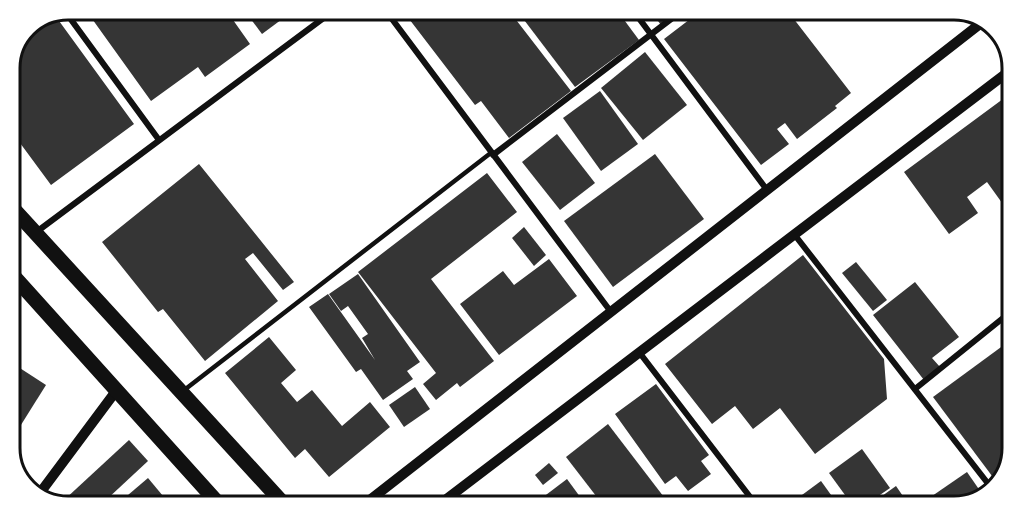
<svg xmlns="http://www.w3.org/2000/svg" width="1021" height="516" viewBox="0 0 1021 516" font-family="Lora,serif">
<rect width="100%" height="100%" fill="#fff"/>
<!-- building -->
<g fill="#353535">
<path d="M85,9L226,10L250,44L205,77L198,67L151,101Z"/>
<path d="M244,10L293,11L262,34Z"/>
<path d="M403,11L510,12L571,91L509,138L481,101L475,105Z"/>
<path d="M518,12L619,13L639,40L575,87Z"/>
<path d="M652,13H676L661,25Z"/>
<path d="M698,13L790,14L851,93L835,106L837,108L797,139L785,123L777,129L789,144L761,165L664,39Z"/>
<path d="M54,14L134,124L51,185L9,128V91L20,83L9,69V64L16,55L14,53L26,26Z"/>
<path d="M818,14H833L824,21Z"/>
<path d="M645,52L687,105L643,140L601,88Z"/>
<path d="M600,91L638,144L601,171L563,118Z"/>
<path d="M1007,96L1011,102L1010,214L987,182L967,197L978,213L949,234L904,172Z"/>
<path d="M557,134L595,183L560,210L522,162Z"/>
<path d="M655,154L704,219L613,287L564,221Z"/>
<path d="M199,164L294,282L283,290L253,253L245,259L278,301L205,361L163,309L158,312L102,242Z"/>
<path d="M487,173L517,212L431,279L494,361L460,387L457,383L436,400L423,384L436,373L358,272Z"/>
<path d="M524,227L546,255L534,266L512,238Z"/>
<path d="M803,255L884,359L887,399L815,454L780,408L753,429L735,406L712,424L665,364Z"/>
<path d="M549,259L577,296L499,355L460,304L503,271L514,285Z"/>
<path d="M856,262L887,300L873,311L842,273Z"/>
<path d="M358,274L420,362L407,371L413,379L383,400L361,369L356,372L309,307L328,294L375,360L362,338L368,334L348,306L341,311L329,294Z"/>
<path d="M915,282L959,337L932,358L940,367L924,380L873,315Z"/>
<path d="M269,337L296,370L281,383L297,402L312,390L342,426L370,402L390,427L329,477L305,449L295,458L225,373Z"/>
<path d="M1008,342L1006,475L998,484L933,397Z"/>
<path d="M9,361L46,385L9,444Z"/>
<path d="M656,384L709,455L701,461L711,474L688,491L676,476L665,484L615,414Z"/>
<path d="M415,387L430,409L404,427L389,405Z"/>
<path d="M608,424L670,505H603L566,457Z"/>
<path d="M129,440L148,461L105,501H63Z"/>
<path d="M862,449L890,488L864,506H853L829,473Z"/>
<path d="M549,463L558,473L543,485L535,475Z"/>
<path d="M967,472L985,498L954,507H920L919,505Z"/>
<path d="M148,478L168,502L121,501Z"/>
<path d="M567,479L586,505L534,504Z"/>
<path d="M821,481L839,506H787Z"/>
<path d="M896,486L907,502L900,507L868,506Z"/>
</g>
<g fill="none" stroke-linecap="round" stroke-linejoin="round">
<!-- service -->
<path stroke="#111" stroke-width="4.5" d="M183,391L492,152"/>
<!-- minor -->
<g stroke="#111" stroke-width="6">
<path d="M64,10L159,140"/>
<path d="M386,11L611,312"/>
<path d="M635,13L767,190"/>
<path d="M493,155L679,13"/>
<path d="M35,233L333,11"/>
<path d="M794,234L993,490"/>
<path d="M639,352L757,506"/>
<path d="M915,389L1008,314"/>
</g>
<!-- tertiary -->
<g stroke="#111" stroke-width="10">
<path d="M37,497L116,391"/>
<path d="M366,503L985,20"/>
<path d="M440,504L1012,69"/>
</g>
<!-- primary -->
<g stroke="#111" stroke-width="15">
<path d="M9,204L282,502"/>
<path d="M9,271L217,502"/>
</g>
</g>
<!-- crop -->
<path d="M0 0H1021V516H0ZM68 20H954A48 48 0 0 1 1002 68V448A48 48 0 0 1 954 496H68A48 48 0 0 1 20 448V68A48 48 0 0 1 68 20Z" fill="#fff" fill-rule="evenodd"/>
<path fill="none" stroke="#111" stroke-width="3" d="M68 20H954A48 48 0 0 1 1002 68V448A48 48 0 0 1 954 496H68A48 48 0 0 1 20 448V68A48 48 0 0 1 68 20Z"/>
</svg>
